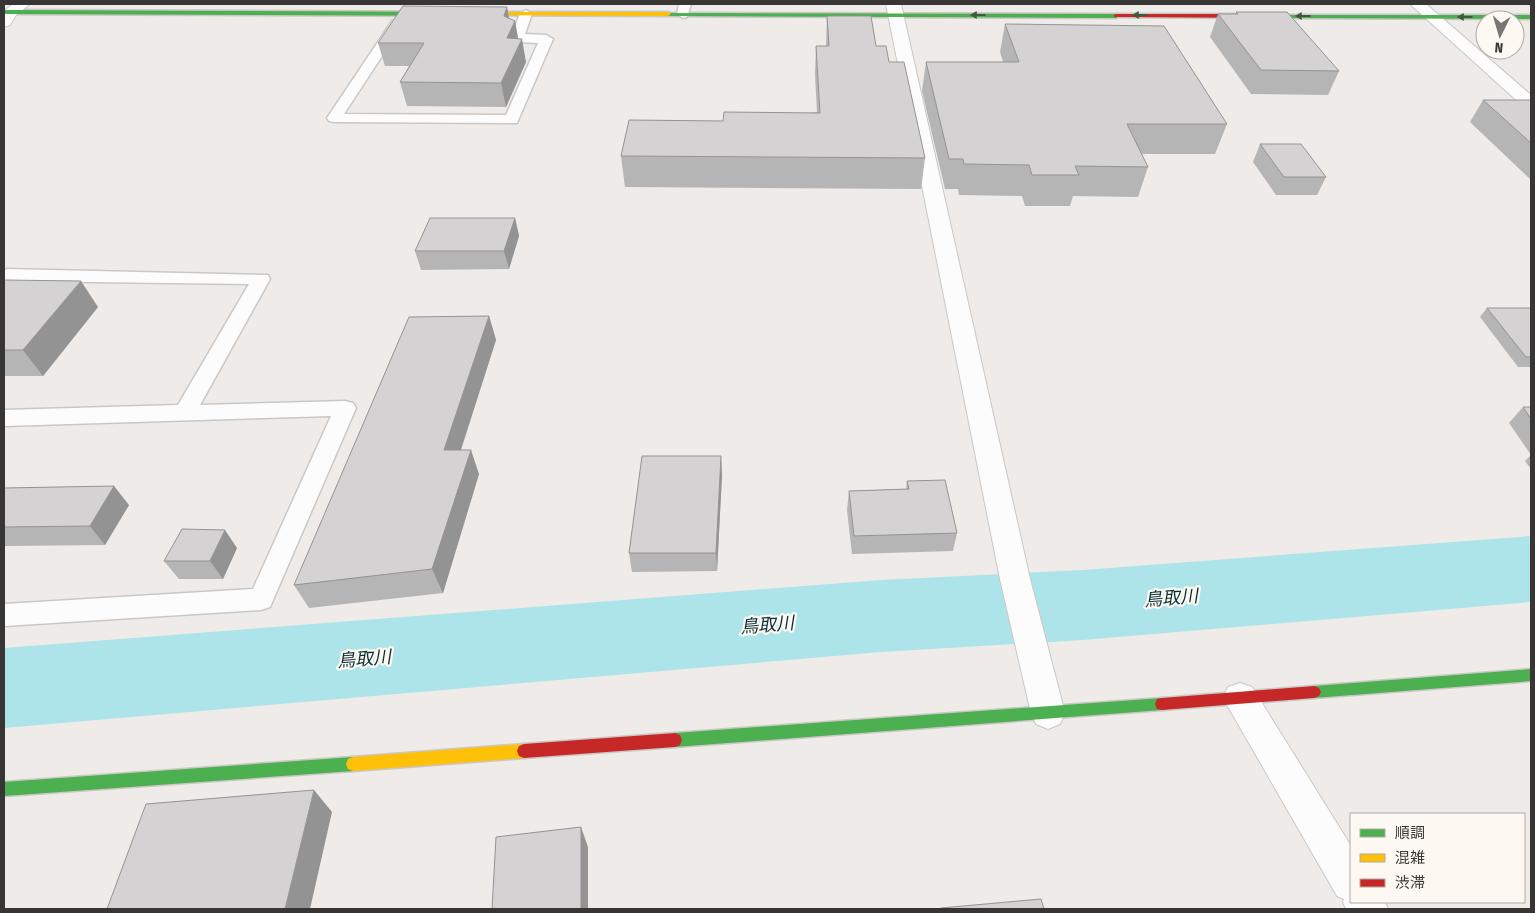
<svg xmlns="http://www.w3.org/2000/svg" width="1535" height="913" viewBox="0 0 1535 913" font-family="'Fira Sans Condensed','Noto Sans JP',sans-serif">
<rect width="100%" height="100%" fill="#eeebe9"/>
<g fill="none" stroke-linecap="round" stroke-linejoin="round">
<!-- river -->
<path fill="#ace4ea" fill-rule="evenodd" d="M1531,536V602L1083,640L881,652L4,728V648L881,580L1083,570Z"/>
<defs>
<g id="lane">
<path d="M679,4H691L687,17L683,18L677,14Z"/>
<path d="M526,10L532,14L525,34L546,35L553,39L517,123L334,122L329,121L327,118L392,21L397,20L403,24L344,114L506,115L538,43L517,42L510,38L520,14Z"/>
<path d="M7,269L268,275L270,279L200,405L345,401L353,403L356,408L270,607L261,610L4,626V604L253,589L331,416L4,426V410L178,405L249,284L12,281L4,285V270Z"/>
</g>
<g id="street">
<path d="M13,4H30L16,15L10,25L4,27V11Z"/>
<path d="M886,4H901L1030,579L1065,713L1060,724L1048,729L1036,724L1031,713L1000,579Z"/>
<path d="M1410,4H1426L1531,95V109L1525,108Z"/>
<path d="M1240,683L1252,687L1351,846V902H1385L1388,909H1346L1343,902L1344,899L1337,896L1223,698L1228,687Z"/>
</g>
<g id="fast">
<path d="M4,10L485,12L488,14L485,16L4,14Z"/>
<path d="M666,13L1116,14L1119,16L1116,18L668,16L666,15Z"/>
<path d="M1279,15H1531V19L1281,18L1279,17Z"/>
<path d="M1531,669V681L1314,698L1309,696L1307,692L1309,688L1314,686Z"/>
<path d="M1162,698L1167,699L1169,704L1167,709L1162,710L675,747L670,745L668,740L670,735L675,733Z"/>
<path d="M353,757L358,759L360,764L358,769L353,771L4,796V782Z"/>
</g>
<g id="slow">
<path d="M485,12H668L671,14L668,16L483,15L482,14Z"/>
<path d="M524,744L529,746L531,751L529,756L524,758L353,771L348,769L346,764L348,759L353,757Z"/>
</g>
<g id="jam">
<path d="M1116,14H1281L1284,16L1281,18L1114,17V15Z"/>
<path d="M1314,686L1319,688L1321,692L1319,696L1314,698L1162,710L1157,709L1155,704L1157,699L1162,698Z"/>
<path d="M675,733L680,735L682,740L680,745L675,747L524,758L519,756L517,751L519,746L524,744Z"/>
</g>
</defs>
<!-- lane casing -->
<use href="#lane" stroke="#cac8c6" stroke-width="3"/>
<!-- street casing -->
<use href="#street" stroke="#cac8c6" stroke-width="2"/>
<!-- fast casing -->
<use href="#fast" stroke="#cac8c6" stroke-width="3"/>
<!-- slow casing -->
<use href="#slow" stroke="#cac8c6" stroke-width="3"/>
<!-- jam casing -->
<use href="#jam" stroke="#cac8c6" stroke-width="3"/>
<!-- lane -->
<use href="#lane" fill="#fcfcfc" fill-rule="evenodd"/>
<!-- street -->
<use href="#street" fill="#fcfcfc" fill-rule="evenodd"/>
<!-- fast -->
<use href="#fast" fill="#4caf50" fill-rule="evenodd"/>
<!-- slow -->
<use href="#slow" fill="#ffc107" fill-rule="evenodd"/>
<!-- jam -->
<use href="#jam" fill="#c62828" fill-rule="evenodd"/>
</g>
<!-- wall -->
<g fill="#b6b5b5">
<path d="M507,7L509,19L515,21L518,38L526,62L506,107L407,106L400,82L409,66H385L378,43Z"/>
<path d="M1236,12L1339,71L1328,95L1251,94L1210,37L1218,14H1236Z"/>
<path d="M827,16L876,46L889,62L925,158L921,189L625,187L621,156L723,121L817,112L815,75L816,46H826Z"/>
<path d="M1005,24L1227,124L1215,154H1141L1148,167L1138,197L1073,196L1070,206H1025L1022,196L959,195L958,189H945L922,91L926,62H1003L1000,52Z"/>
<path d="M1483,100H1531V180L1470,122Z"/>
<path d="M1260,144L1326,177L1317,195H1276L1253,162Z"/>
<path d="M515,218L519,236L509,269L421,270L415,251Z"/>
<path d="M4,280L98,307L43,376H4Z"/>
<path d="M1487,308L1531,309V367H1518L1480,317Z"/>
<path d="M489,316L496,340L461,450L479,474L443,593L309,608L294,585Z"/>
<path d="M1523,407H1531V469L1525,461L1531,455L1509,423Z"/>
<path d="M721,456L722,475L717,571L632,572L629,553Z"/>
<path d="M907,481L957,533L953,551L852,554L847,510L849,491L906,489Z"/>
<path d="M4,488L129,505L105,545L4,546Z"/>
<path d="M237,548L223,579H179L164,561Z"/>
</g>
<!-- shaded-wall -->
<g fill="#949394">
<path d="M507,7L511,29L515,21L519,44L522,39L526,62L506,107L501,83L507,38L504,16Z"/>
<path d="M515,218L519,236L509,269L504,251Z"/>
<path d="M81,281L98,307L43,376L23,350Z"/>
<path d="M489,316L496,340L453,474L444,450Z"/>
<path d="M471,450L479,474L443,593L432,569Z"/>
<path d="M721,456L722,475L717,571L716,553Z"/>
<path d="M114,486L129,505L105,545L90,526Z"/>
<path d="M225,530L237,548L223,579L210,561Z"/>
<path d="M314,790L332,812L310,909H285Z"/>
<path d="M581,827L588,847V909H581Z"/>
</g>
<!-- building -->
<g fill="#d4d2d3" stroke="#949394">
<path d="M403,6L507,7L504,16L515,21L507,38L522,39L501,83L400,82L424,43H378Z"/>
<path d="M1236,12H1287L1339,71L1261,70L1218,14H1238Z"/>
<path d="M827,16H871L876,46H886L889,62H904L925,158L621,156L629,120L723,121L724,112L820,113L816,46H829Z"/>
<path d="M1005,24L1164,26L1227,124H1127L1148,167L1075,166L1079,175H1032L1029,165L964,164L963,159H949L926,62H1019Z"/>
<path d="M1483,100H1531V143Z"/>
<path d="M1260,144H1301L1326,177H1284Z"/>
<path d="M430,218H515L504,251H415Z"/>
<path d="M4,280L81,281L23,350H4Z"/>
<path d="M1487,308H1531V357H1526Z"/>
<path d="M489,316L444,450H471L432,569L294,585L409,317Z"/>
<path d="M1523,407H1531V419Z"/>
<path d="M642,456H721L716,553H629Z"/>
<path d="M945,480L957,533L854,536L849,491L909,489L907,481Z"/>
<path d="M114,486L90,526L4,527V488Z"/>
<path d="M182,529L225,530L210,561H164Z"/>
<path d="M314,790L285,909H107L146,804Z"/>
<path d="M581,827V909H492L496,837Z"/>
<path d="M1041,899L1044,909H941V908Z"/>
</g>
<!-- one-way arrows -->
<defs><path id="oneway-solid" d="M-6-.8H1V-3.2L6.5 0L1 3.2V.8H-6Z" transform="scale(1.25)"/></defs>
<g fill="#3e5a3c">
<use href="#oneway-solid" transform="translate(978 15) rotate(-180)"/>
<use href="#oneway-solid" transform="translate(1140 15) rotate(-180)"/>
<use href="#oneway-solid" transform="translate(1303 16) rotate(-180)"/>
<use href="#oneway-solid" transform="translate(1465 17) rotate(-180)"/>
</g>
<g text-anchor="middle" stroke-width="4.5" stroke-linejoin="round" paint-order="stroke">
<!-- water labels -->
<g font-size="18" font-style="italic" fill="#063034" stroke="#fef8f3">
<text transform="translate(1171 598) rotate(-5)" y="6">鳥取川</text>
<text transform="translate(767 625) rotate(-5)" y="6">鳥取川</text>
<text transform="translate(364 659) rotate(-5)" y="6">鳥取川</text>
</g>
</g>
<!-- border -->
<rect width="1535" height="913" fill="none" stroke="#383634" stroke-width="10"/>
<!-- legend -->
<rect x="1350" y="813" width="175" height="90" fill="#fef8f3" stroke="#afaaa7"/>
<rect x="1360" y="829" width="25" height="8" fill="#4caf50" stroke="#afaaa7"/>
<text x="1395" y="838" font-size="15" fill="#383634">順調</text>
<rect x="1360" y="854" width="25" height="8" fill="#ffc107" stroke="#afaaa7"/>
<text x="1395" y="863" font-size="15" fill="#383634">混雑</text>
<rect x="1360" y="879" width="25" height="8" fill="#c62828" stroke="#afaaa7"/>
<text x="1395" y="888" font-size="15" fill="#383634">渋滞</text>
<!-- north arrow -->
<g transform="translate(1500 35) rotate(185)"><circle r="24" fill="#fef8f3" stroke="#afaaa7"/>
<path d="M0-4L9 19L0 12L-9 19Z" fill="#787573"/>
<text y="-8" font-size="14" font-weight="bold" text-anchor="middle" fill="#383634">N</text>
</g>
</svg>
